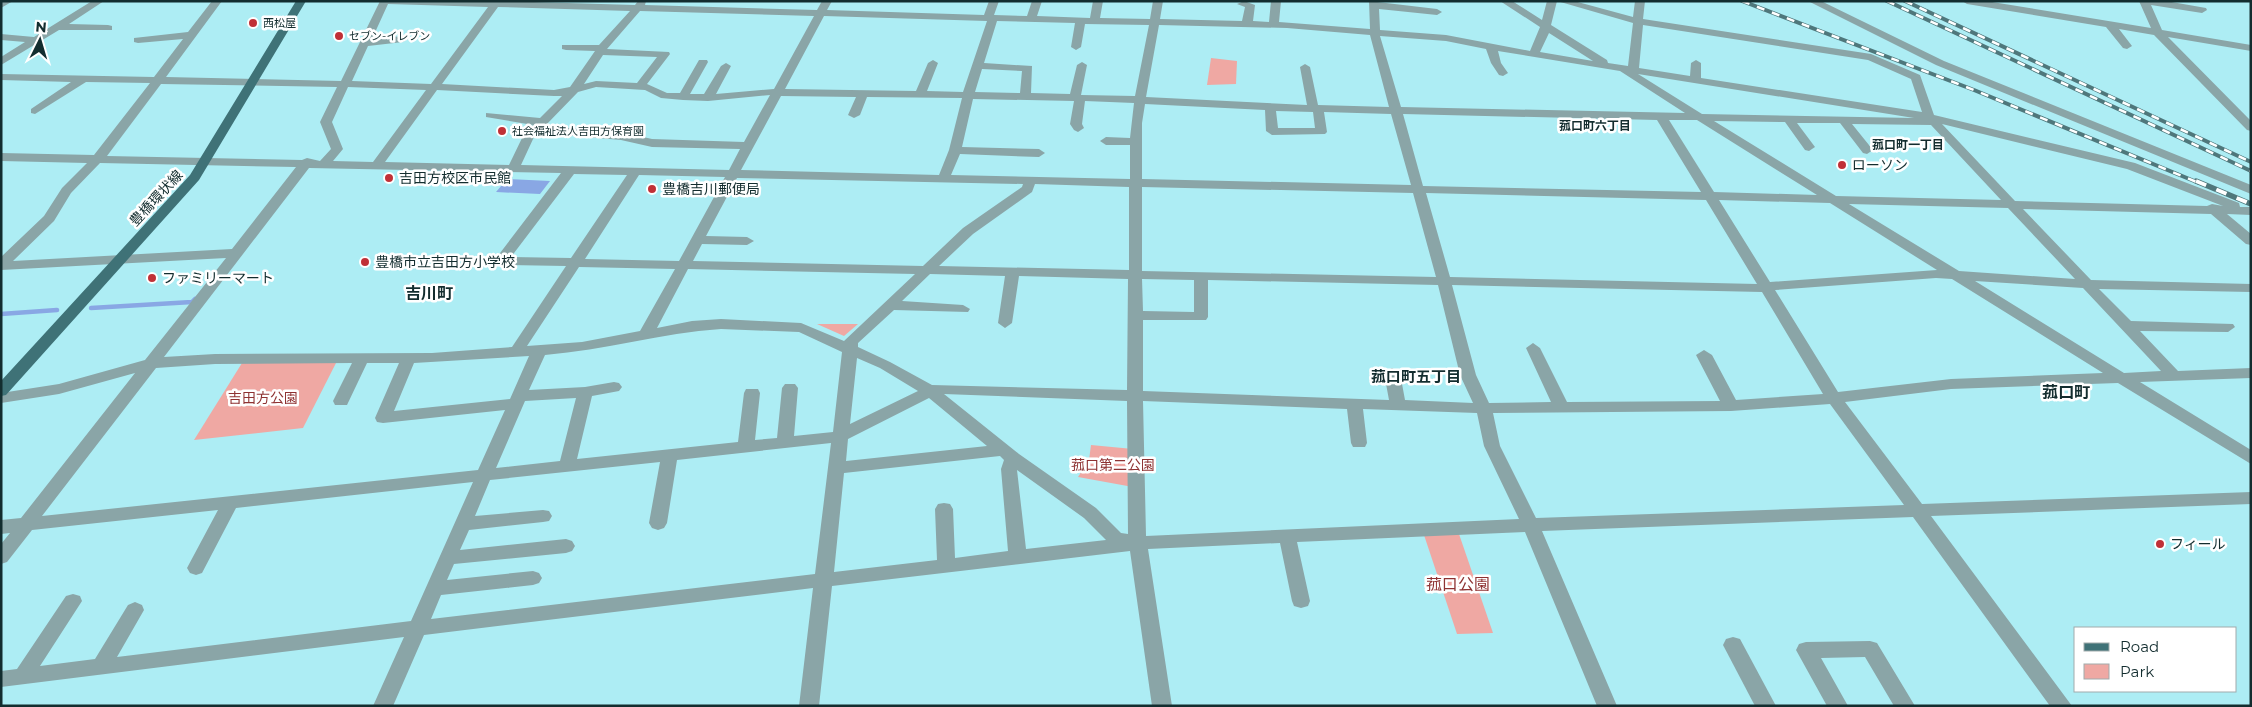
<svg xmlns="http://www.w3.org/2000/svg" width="2252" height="707" viewBox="0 0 2252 707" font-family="Montserrat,'Noto Sans JP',sans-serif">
<rect width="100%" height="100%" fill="#adedf4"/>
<!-- green -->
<g fill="#efa8a3">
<path d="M1211,58L1237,61L1236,84L1207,85Z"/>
<path d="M817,324H858L844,336Z"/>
<path d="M242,363H336L303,428L194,440Z"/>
<path d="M1091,445L1133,449V487L1078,477L1089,460Z"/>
<path d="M1459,534L1493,633L1457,634L1424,535Z"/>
</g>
<!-- water -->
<path fill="#89a7e4" d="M507,179L550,181L540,194L496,192Z"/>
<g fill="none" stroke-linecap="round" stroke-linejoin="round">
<!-- stream -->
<g stroke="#89a7e4" stroke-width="4.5">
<path d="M91,308L192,302L195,299"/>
<path d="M1,314L57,310"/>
</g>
<!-- minor -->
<g fill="#8aa5a7" fill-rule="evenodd">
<path d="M1,1H13L1,8Z"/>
<path d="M92,1H104L69,24L108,25L112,26V30H59L1,65V57L25,42L1,40V34L34,37Z"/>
<path d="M212,1H222L166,77L341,81L380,1H502L635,5L638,1H646L645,5L817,10L822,1H832L827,10L984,15L989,1H999L994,15L1027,16L1032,1H1042L1037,16L1090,18L1093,1H1103L1100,18L1150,19L1153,1H1163L1160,19L1242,21L1245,7L1237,4L1244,1L1255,5L1253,21L1269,22L1271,1H1281L1279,22L1370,29L1369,1L1437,9L1442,12L1437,15L1379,9L1380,30L1446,35L1530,51L1540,27L1500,1H1512L1542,20L1547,1H1557L1551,25L1607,60L1608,63L1628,66L1633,23L1557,1H1574L1633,17L1635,1H1645L1643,19L1871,54L1920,75L1934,115L2135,163L2239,203L2240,207H2251V215L2227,214L2251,234V245L2246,244L2211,214L2023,209L2091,280L2251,284V292L2099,289L2131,321L2233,324L2235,327L2228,332L2140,331L2178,371L2251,368V378L2140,382L2251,450V464L2118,383L1951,389L1845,402L1922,504L2251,492V504L1931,516L2072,706H2050L1913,517L1542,531L1617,706H1597L1525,532L1297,542L1310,601L1308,606L1301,608L1294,606L1292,601L1280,543L1148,549L1172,706H1152L1130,551L832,586L819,706H799L813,588L424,635L393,706H373L404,637L1,687V671L17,669L66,596L73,594L80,596L82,601L40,666L95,659L128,605L135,602L142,605L144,610L117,657L411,621L473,482L236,508L202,573L196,575L190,573L187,568L218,510L32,530L7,562L1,564V544L10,533L1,534V520L21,518L135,373L59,394L1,403V393L59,384L145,360L226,258L1,270V257L44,216L62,188L87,163L1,161V153L94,155L150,83L86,82L35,114L31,113V109L71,82L1,80V74L154,77L183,39L138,43L134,42V38L188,32ZM388,4L488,7L431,84L352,81L368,46L403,42L408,39L403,36L372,39ZM498,7L630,11L599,45H562V49L566,50L595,51L570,87L554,90L442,84ZM640,11L814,16L774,89L716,94L731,66L726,63L721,66L704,94H690L708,62L707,60H699L680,93H667L647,84L670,54L669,52L607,49ZM824,16L987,21L963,92L927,91L938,63L933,60L928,63L916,91L785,89ZM997,21L1075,23L1071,47L1076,50L1081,47L1085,24L1149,25L1135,96L1081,95L1087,65L1082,62L1077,65L1070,94L1031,93L1032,66L984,63ZM1159,25L1287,28L1370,35L1389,107L1318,105L1310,67L1305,64L1300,67L1307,105L1146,97ZM1643,25L1868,60L1911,79L1922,112L1701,78V63L1696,60L1691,63L1690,76L1639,68ZM1549,33L1593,61L1540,52ZM1380,36L1446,41L1486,49L1491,63L1499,75L1503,76L1508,73L1501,63L1498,51L1620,71L1685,113L1401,107ZM603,55L657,57L637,83L596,81L584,84ZM982,69L1022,71L1020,93L975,92ZM1638,74L1914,118L1702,114ZM161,84L337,87L320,122L331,149L320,161L307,158L302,160L107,156ZM348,87L426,90L373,162L333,161L343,149L332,122ZM596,87L645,90L661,98L683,100L708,101L770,95L744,142L652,139L621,132L545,126L578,92ZM437,90L554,96H562L540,118L486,113V117L533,125L523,136L509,165L385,162ZM781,96L856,97L848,115L854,118L860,115L867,97L962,98L949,150L939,175L741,170ZM973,99L1074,101L1070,124L1074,130L1078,132L1084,128L1082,124L1085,101L1134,103L1130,138L1106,137L1100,141L1106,145H1130V179L951,175L960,154L1039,157L1045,153L1039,149L962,147ZM1145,104L1265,110L1266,131L1272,135L1325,134L1327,132L1324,112L1391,114L1411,185L1142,179V123ZM1276,111L1313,112L1315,128H1278ZM1403,114L1657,120L1701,192L1423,186ZM1669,120H1697L1817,195L1714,192ZM1714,121L1785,122L1805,150L1809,151L1815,147L1797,123H1840L1863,153L1867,154L1873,150L1852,124L1931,125L2001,200L1836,196ZM1942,124L2127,169L2223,206L2212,204L2207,206L2015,201ZM539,133L621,140L652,147L740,149L729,170L521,165L534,137ZM100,163L296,167L232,249L13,261L54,221L71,193ZM309,168L561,173L494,261L501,265L566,266L512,347L432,353L215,354L164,357ZM574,174L627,175L571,258L511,257ZM639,175L725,177L679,261L585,259ZM737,178L1023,184L1022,187L963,228L923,266L693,261L702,244L747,245L754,241L747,237L706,236ZM1035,184L1129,187V270L939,266L973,234L1032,192ZM1142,187L1413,193L1436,277L1142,271ZM1426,193L1706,200L1757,284L1450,277ZM1719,200L1830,203L1937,270L1770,282ZM1849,204L2008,208L2075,279L1959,271ZM579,267L675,269L640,331L582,342L527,346ZM688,269L915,274L844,341L801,323L721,319L692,321L657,328ZM930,274L1005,276L998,323L1005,328L1012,323L1019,276L1128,279L1127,390L932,385L890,362L858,347V343L894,310L968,312L970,309L963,305L902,301ZM1936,278L1952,279L2103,373L1951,379L1838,392L1775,290ZM1142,279L1194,280V312L1143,311ZM1208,280L1438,285L1460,375L1473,403L1405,400L1400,373L1392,368L1384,373L1389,400L1143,391V320H1206L1208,317ZM1975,281L2083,288L2161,371L2124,373ZM1452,285L1762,292L1823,394L1736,400L1712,355L1704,350L1696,355L1720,401L1567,402L1540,348L1533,343L1526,348L1551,402L1489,403L1476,375ZM721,329L799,332L842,352L833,432L794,436L798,388L795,384H785L782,388L777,438L755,440L760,393L758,389H746L744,393L738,442L577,459L592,396L619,391L622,387L619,383L614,382L585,387L529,390L545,355C605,350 661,333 721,329ZM529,356L510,399L394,411L414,363ZM857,358L880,368L918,391L850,424ZM352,363L333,401L335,405H347L367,363H399L375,418L377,422L383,423L505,410L478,470L42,516L156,368L215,364ZM944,394L1127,401L1128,534L1121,533L1096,508L1019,454ZM576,398L560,461L496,468L525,401ZM929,398L987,446L846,461L848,439ZM1143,401L1347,409L1351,443L1353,447H1365L1367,443L1363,409L1477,413L1484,446L1519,519L1146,536ZM1830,404L1904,505L1536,518L1500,446L1493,413L1731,411ZM831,443L815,574L431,619L441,595L533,585L539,583L542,578L539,573L533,571L447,580L454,564L566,553L572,551L575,546L572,541L566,539L460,550L469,530L543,522L549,521L552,516L549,511L543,510L475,516L490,480L660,462L649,523L652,528L658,530L664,528L667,523L677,460ZM1000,456L1004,460L1001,469L1008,551L955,558L953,509L950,504L944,503L938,504L935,509L937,560L834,572L844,473ZM1017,470L1084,518L1106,540L1026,549Z"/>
<path d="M1808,1H1821L1944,61L2251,185V194L1936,65Z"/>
<path d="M1962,1H1986L2151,28L2139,1H2166L2206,8L2207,10L2202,13L2151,5L2162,30L2251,45V51L2168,37L2251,121V131L2247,130L2154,35L2119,29L2132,46L2127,49L2123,48L2106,27L1967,4Z"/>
<path d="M1733,637L1740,639L1776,706H1755L1723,645L1726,639Z"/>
<path d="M1870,641L1877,643L1915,706H1894L1865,657L1821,658L1848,706H1827L1796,650L1799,644L1806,642Z"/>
</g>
<!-- major -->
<path fill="#3f7277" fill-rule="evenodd" d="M296,1H306L199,180L6,395L1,396V381L190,175Z"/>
<defs>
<g id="rail-far1">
<path d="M1742,1L1974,90L2199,183"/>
<path d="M1887,1L2251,171"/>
<path d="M1905,1L2251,162"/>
</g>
<path id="rail" d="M2196,181L2251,204"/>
</defs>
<!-- rail-far1 casing -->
<use href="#rail-far1" stroke="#4f777b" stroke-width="4"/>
<!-- rail casing -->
<use href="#rail" stroke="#4f777b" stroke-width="5.5"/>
<!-- rail-far1 -->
<use href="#rail-far1" stroke="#fff" stroke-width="2.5" stroke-dasharray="8" stroke-linecap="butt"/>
<!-- rail -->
<use href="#rail" stroke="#fff" stroke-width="4" stroke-dasharray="11" stroke-linecap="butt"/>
</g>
<!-- markers -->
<g fill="#c03037" stroke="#fff" stroke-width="2">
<circle cx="253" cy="23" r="5"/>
<circle cx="339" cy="36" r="5"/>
<circle cx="502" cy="131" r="5"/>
<circle cx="1842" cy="165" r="5"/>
<circle cx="389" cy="178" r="5"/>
<circle cx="652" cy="189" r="5"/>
<circle cx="365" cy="262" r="5"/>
<circle cx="152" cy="278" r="5"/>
<circle cx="2160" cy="544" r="5"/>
</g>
<g text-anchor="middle" stroke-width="5" stroke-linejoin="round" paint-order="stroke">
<!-- far-poi labels -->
<g font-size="11" fill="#132d2f" stroke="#fff" text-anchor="start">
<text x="263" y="27">西松屋</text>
<text x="349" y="40">セブン-イレブン</text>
<text x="512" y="135">社会福祉法人吉田方保育園</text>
</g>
<!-- far-neighbourhood labels -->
<g font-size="12" font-weight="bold" fill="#132d2f" stroke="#fff">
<text x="1595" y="130">菰口町六丁目</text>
<text x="1908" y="149">菰口町一丁目</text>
</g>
<!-- poi labels -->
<g font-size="14" fill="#132d2f" stroke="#fff" text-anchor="start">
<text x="1852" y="170">ローソン</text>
<text x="399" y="183">吉田方校区市民館</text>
<text x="662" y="194">豊橋吉川郵便局</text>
<text x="375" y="267">豊橋市立吉田方小学校</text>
<text x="162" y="283">ファミリーマート</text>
<text x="2170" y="549">フィール</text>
</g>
<!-- street labels -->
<g font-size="14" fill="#132d2f" stroke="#fff">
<text transform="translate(156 198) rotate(-47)" y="5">豊橋環状線</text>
</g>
<!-- park labels -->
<g font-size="14" fill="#8e3232" stroke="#fff">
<text x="263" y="403">吉田方公園</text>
<text x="1113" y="470">菰口第二公園</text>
</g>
<!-- neighbourhood labels -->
<g font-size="15" font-weight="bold" fill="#132d2f" stroke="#fff">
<text x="1416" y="382">菰口町五丁目</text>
</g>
<!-- quarter labels -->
<g font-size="16" font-weight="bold" fill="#132d2f" stroke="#fff">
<text x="429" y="299">吉川町</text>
<text x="2066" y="398">菰口町</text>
</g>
<!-- near-park labels -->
<g font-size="16" fill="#8e3232" stroke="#fff">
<text x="1458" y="590">菰口公園</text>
</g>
</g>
<!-- border -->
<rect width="2252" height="707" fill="none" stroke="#132d2f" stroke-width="5"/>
<!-- legend -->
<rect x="2074" y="627" width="162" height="65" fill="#ffffff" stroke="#a1abac"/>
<rect x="2084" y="643" width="25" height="8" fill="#3f7277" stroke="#a1abac"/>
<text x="2120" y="652" font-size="15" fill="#132d2f">Road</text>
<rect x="2084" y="664" width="25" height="15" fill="#efa8a3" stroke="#a1abac"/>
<text x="2120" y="677" font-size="15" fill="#132d2f">Park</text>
<!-- north arrow -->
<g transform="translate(40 40) rotate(5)" stroke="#ffffff" stroke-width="4" paint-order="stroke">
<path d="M0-4L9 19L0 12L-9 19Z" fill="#132d2f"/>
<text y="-8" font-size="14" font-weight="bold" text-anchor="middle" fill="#132d2f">N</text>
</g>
</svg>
